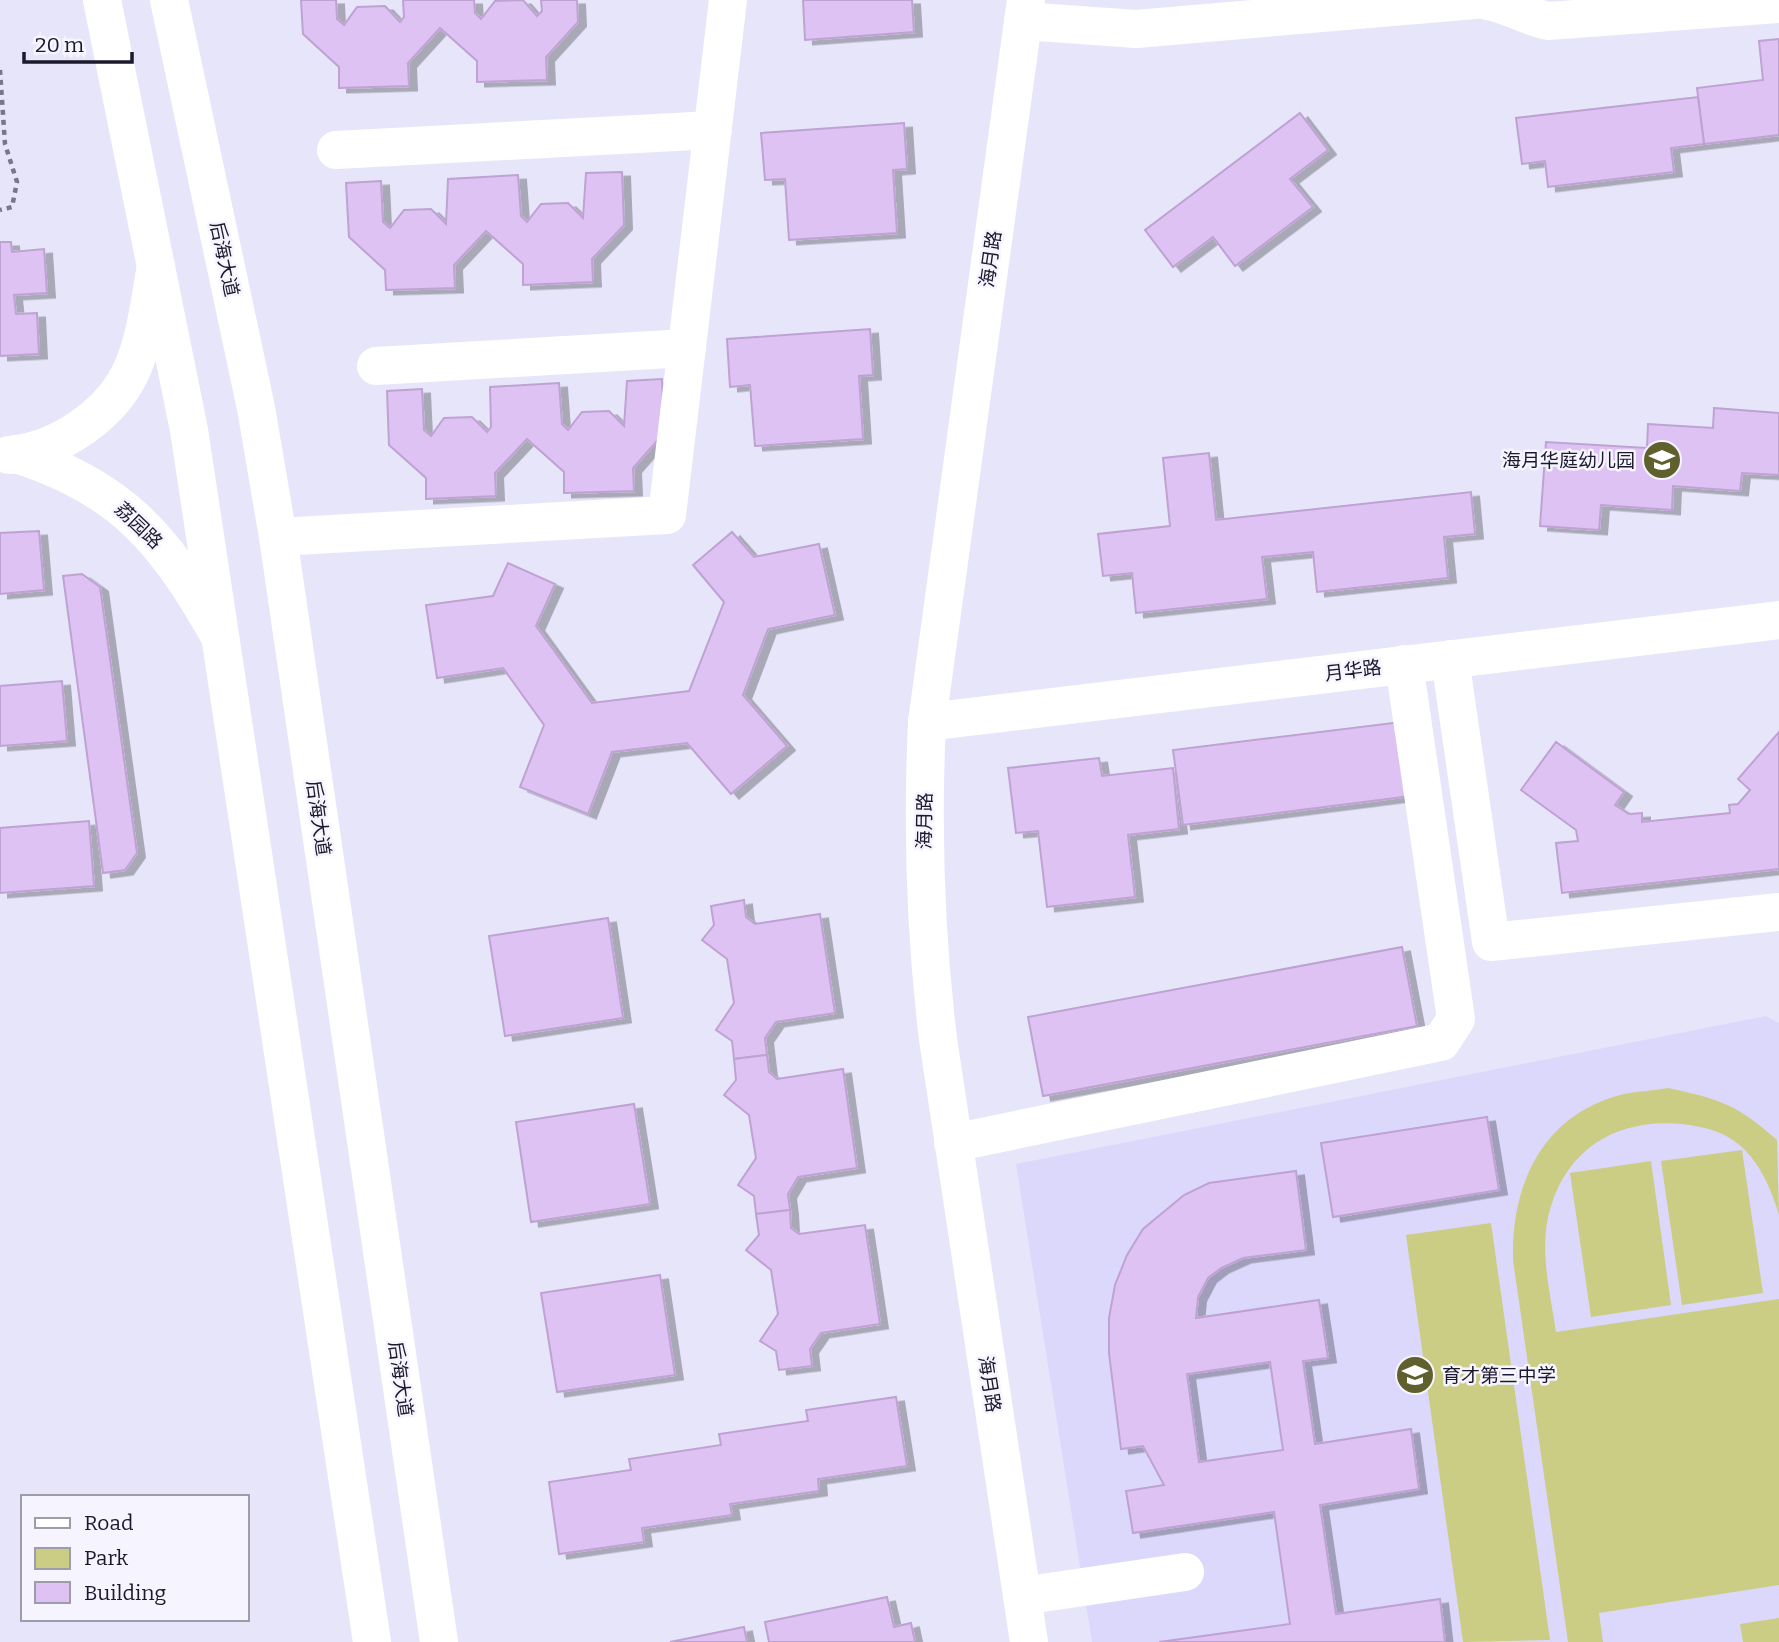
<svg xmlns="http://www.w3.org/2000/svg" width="1779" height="1642" viewBox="0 0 1779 1642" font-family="Bitter,'Noto Sans SC',serif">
<defs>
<filter id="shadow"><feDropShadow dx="8" dy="4.5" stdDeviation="0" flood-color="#0004"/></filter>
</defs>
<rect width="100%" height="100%" fill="#e7e5fa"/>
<!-- built -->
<path fill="#dcd8fc" d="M1766,1016L1779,1023V1642H1092L1016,1164Z"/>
<!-- green -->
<g fill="#cacd83">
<path d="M1668,1088C1720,1099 1738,1105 1777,1140L1779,1215C1770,1185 1756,1153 1728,1137C1715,1129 1697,1126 1682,1124C1621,1118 1570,1145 1551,1206C1538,1246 1550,1292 1556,1332L1779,1299V1585L1599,1613L1603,1642H1568L1513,1260C1511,1185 1542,1116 1620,1095C1635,1091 1653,1091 1668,1088Z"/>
<path d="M1742,1150L1763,1293L1682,1305L1661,1161Z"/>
<path d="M1651,1161L1671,1305L1591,1317L1570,1173Z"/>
<path d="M1491,1223L1550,1640L1463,1642L1406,1235Z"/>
<path d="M1779,1618V1642H1743L1740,1624Z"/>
</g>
<!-- building -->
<g fill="#ddc2f3" stroke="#bea3d2" stroke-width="2" fill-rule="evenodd" filter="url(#shadow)">
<path d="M301,0H336L337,19L344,25L357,7L385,6L400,22L404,17L403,0H474L475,13L481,19L495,1L523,0L537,16L542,11L541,0H577L578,22L546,57L547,80L477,82V61L440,28L408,63L409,86L339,88V67L303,34Z"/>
<path d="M803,0H912L914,32L805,40Z"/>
<path d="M1779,39V135L1704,144L1697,88L1763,80L1759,41Z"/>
<path d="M1698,97L1704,144L1671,148L1674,172L1548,187L1545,161L1522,164L1516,118Z"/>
<path d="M1300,113L1328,150L1290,179L1313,207L1235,266L1213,237L1173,267L1145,230Z"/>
<path d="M904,123L907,169L893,170L897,233L789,240L785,179L765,180L761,133Z"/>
<path d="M622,172L624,225L592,259L593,282L523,285V264L486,231L454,265L455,288L386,290L385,270L349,237L346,183L381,181L383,222L390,228L404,210L431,209L446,224L448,179L518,175L521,216L527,222L541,204L568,203L583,218L586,173Z"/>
<path d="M0,242H11L12,252L44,249L47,293L14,295L16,314L37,313L39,354L0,356Z"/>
<path d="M870,329L873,375L859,376L863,439L755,446L750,385L730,387L727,339Z"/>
<path d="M662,379L664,433L633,468L634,491L564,493V472L527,439L495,473L496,496L426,499V478L389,445L387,391L422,389L424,430L431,436L444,418L472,417L487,432L491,427L490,387L559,383L562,424L568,430L582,412L609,411L624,426L627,381Z"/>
<path d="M1714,408L1779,413V475L1742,473L1740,491L1673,486L1672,510L1601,505L1599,530L1540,526L1546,442L1647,448L1648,424L1713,428Z"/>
<path d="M1209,453L1216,520L1471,492L1475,534L1444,537L1448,578L1317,592L1313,552L1262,557L1267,599L1136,613L1132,573L1103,576L1098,534L1170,526L1163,458Z"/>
<path d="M39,531L44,590L0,594V533Z"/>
<path d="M732,532L754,557L819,544L835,615L768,629L743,695L787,746L731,794L687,743L612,752L588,814L520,787L544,725L503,668L437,678L426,605L493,596L508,563L555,584L536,626L592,703L689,691L724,602L693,565Z"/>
<path d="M82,574L100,587L137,853L125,870L103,873L63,576Z"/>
<path d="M62,681L67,741L0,746V686Z"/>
<path d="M1401,722L1411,796L1183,825L1173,750Z"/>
<path d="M1779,732V869L1562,893L1556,843L1578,841L1576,830L1521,790L1556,742L1624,792L1615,805L1629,814L1642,813V822L1730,813L1729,805L1738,804L1750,790L1738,779Z"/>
<path d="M1099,758L1102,776L1173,768L1179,829L1128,835L1135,897L1047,907L1038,831L1016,833L1008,768Z"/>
<path d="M89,821L94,886L0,893V828Z"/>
<path d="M744,900L746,917L755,924L820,914L835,1013L776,1022L765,1038L767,1055L734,1059L732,1041L716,1030L734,1003L727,959L702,940L714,925L711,906Z"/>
<path d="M608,918L623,1018L505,1036L489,936Z"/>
<path d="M1402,947L1417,1026L1043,1096L1028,1017Z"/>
<path d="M767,1055L769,1072L777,1079L843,1069L857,1168L798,1177L788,1194L790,1210L756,1214L754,1196L738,1185L756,1158L749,1115L724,1095L736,1080L734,1059Z"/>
<path d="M634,1104L650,1204L531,1222L516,1122Z"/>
<path d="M1487,1117L1499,1190L1333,1217L1321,1143Z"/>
<path d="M1296,1171L1306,1250L1243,1258L1221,1268L1208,1278L1198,1297L1196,1318L1319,1300L1328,1358L1303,1361L1315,1444L1411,1429L1419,1489L1320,1505L1336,1614L1440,1599L1445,1642H1159L1290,1624L1274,1512L1133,1533L1126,1491L1164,1485L1143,1446L1121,1449L1109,1353V1318L1115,1285L1127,1255L1143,1229L1184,1195L1209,1183ZM1270,1362L1283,1450L1199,1462L1187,1374Z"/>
<path d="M790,1210L791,1228L799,1234L865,1225L880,1324L821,1333L810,1349L812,1366L779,1370L776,1351L760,1341L778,1314L771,1270L746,1250L759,1235L756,1214Z"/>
<path d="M660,1275L675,1375L557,1392L541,1293Z"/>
<path d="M896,1397L907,1466L818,1479L819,1491L730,1504L732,1515L642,1528L644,1542L559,1554L549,1482L631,1470L629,1459L721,1445L719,1434L808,1421L806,1410Z"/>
<path d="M887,1597L894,1627L911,1623L915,1642H769L765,1622Z"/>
<path d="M744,1627L747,1642H670Z"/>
</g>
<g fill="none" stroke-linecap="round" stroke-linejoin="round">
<!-- path -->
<path stroke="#79768a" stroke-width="4.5" stroke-dasharray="5 5" stroke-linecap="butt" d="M0,70L5,144L17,182L12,207L0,210"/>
<!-- minor -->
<g stroke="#fff" stroke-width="38">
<path d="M1026,0L927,722C922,829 925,932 938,1039L1029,1642"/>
<path d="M1482,0C1506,3 1525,16 1548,21L1779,4"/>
<path d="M1023,21L1136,29L1475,0"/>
<path d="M336,150L713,130"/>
<path d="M376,366L687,348"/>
<path d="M16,454C122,487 166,541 219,635"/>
<path d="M9,455C59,451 113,414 133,367C146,336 150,299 156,266"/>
<path d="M278,537L667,515L728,0"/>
<path d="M1450,659L1491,942L1779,912"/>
<path d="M927,722L1779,620"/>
<path d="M953,1143L1441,1042L1456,1019L1404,664"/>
<path d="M1022,1596L1185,1572"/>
</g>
<!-- major -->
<g stroke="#fff" stroke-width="38">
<path d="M102,0L189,430L372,1642"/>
<path d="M169,0L256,408L278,537L439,1642"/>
</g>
</g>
<!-- icons -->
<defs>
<symbol id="school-disc" viewBox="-11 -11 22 22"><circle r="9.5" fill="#5f602d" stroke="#f5f4ff"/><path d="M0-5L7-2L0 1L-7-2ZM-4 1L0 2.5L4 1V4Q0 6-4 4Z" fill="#fff"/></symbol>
</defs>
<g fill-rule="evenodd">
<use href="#school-disc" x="1640" y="438" width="44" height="44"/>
<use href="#school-disc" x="1393" y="1353" width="44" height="44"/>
</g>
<g text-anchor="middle" stroke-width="5" stroke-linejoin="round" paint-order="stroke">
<!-- street labels -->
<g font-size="19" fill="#1c192c" stroke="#f5f4ff">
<text transform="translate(225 259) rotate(78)" y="7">后海大道</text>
<text transform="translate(990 259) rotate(-82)" y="7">海月路</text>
<text transform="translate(139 525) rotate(44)" y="7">荔园路</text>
<text transform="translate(1353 670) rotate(-7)" y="7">月华路</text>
<text transform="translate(319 818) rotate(82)" y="7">后海大道</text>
<text transform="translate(924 821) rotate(-89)" y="7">海月路</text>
<text transform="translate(401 1379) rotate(82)" y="7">后海大道</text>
<text transform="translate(990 1384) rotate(81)" y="7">海月路</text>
</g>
<!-- poi labels -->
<g font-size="19" fill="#1c192c" stroke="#f5f4ff" text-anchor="end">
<text x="1635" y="467">海月华庭幼儿园</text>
<text x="1442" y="1382" text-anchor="start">育才第三中学</text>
</g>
</g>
<!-- legend -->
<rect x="21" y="1495" width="228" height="126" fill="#f5f4ff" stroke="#9e9cab" stroke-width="2"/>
<rect x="35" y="1518" width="35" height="10" fill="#ffffff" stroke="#9e9cab" stroke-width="2"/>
<text x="84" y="1530" font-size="21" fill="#1c192c">Road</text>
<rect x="35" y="1548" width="35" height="21" fill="#cacd83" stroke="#9e9cab" stroke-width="2"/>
<text x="84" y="1565" font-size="21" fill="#1c192c">Park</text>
<rect x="35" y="1582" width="35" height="21" fill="#ddc2f3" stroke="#9e9cab" stroke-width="2"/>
<text x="84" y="1600" font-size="21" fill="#1c192c">Building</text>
<!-- scale -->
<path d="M24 52v10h108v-10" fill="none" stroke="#1c192c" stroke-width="3.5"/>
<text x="35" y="52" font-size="21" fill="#1c192c" stroke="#f5f4ff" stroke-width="5" paint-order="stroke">20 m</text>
</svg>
